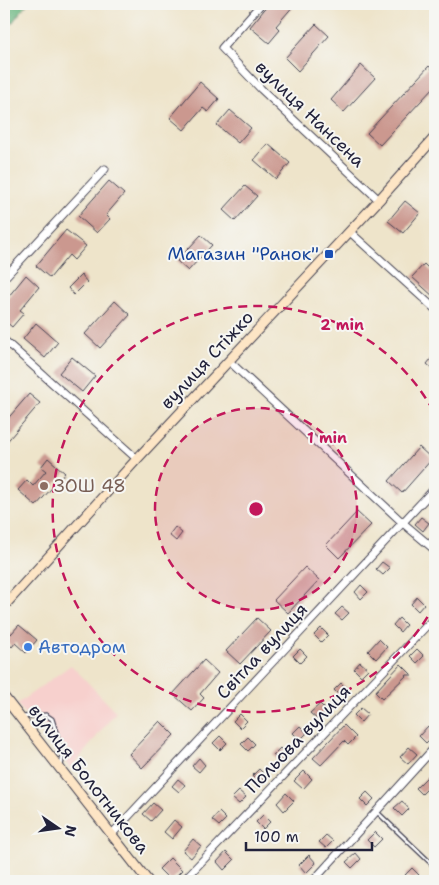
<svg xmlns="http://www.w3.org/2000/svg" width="439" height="885" viewBox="0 0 439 885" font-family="'Shantell Sans',sans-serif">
<rect width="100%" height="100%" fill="#f6f6f2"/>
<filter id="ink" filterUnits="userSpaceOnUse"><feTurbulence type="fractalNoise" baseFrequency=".02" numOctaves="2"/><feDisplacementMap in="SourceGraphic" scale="10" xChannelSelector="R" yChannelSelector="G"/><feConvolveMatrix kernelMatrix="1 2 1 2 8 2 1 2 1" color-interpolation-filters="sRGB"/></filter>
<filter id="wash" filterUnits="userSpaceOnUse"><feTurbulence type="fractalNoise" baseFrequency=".0096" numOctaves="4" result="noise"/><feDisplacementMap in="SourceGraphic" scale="20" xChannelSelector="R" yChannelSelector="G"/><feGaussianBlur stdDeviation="1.12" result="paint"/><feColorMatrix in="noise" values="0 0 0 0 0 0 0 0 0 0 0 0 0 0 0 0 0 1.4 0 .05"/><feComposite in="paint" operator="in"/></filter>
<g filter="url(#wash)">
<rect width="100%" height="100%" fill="#eee4ca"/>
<!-- built -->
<path fill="#f7d0cd" d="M71,665L116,712L71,769L17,704Z"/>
<!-- forest -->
<path fill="#68b57e" stroke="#456c5c" d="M4,4H27L4,33Z"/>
<g id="blocks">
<!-- building -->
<g fill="#cb988f">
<path d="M269,4H295L276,26L280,30L269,43L250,27Z"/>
<path d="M316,24L329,36L298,71L285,58Z"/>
<path d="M361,65L375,78L344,112L331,100Z"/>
<path d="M429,66L435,72V86L380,145L367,133Z"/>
<path d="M200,82L219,99L208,112L203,108L184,130L170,118Z"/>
<path d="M230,110L251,128L238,143L217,125Z"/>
<path d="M268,144L290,163L276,179L254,160Z"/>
<path d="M109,181L124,194L106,215L110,219L97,233L78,216Z"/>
<path d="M245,186L257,196L235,221L223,210Z"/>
<path d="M405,201L420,213L403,233L388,221Z"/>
<path d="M66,230L86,246L74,260L69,255L50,278L36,266Z"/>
<path d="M201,235L212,245L188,271L177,261Z"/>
<path d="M424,264L435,275V298L412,277Z"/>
<path d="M26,275L39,287L20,310L24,313L12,327L4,320V302Z"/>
<path d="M81,275L87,282L74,295L68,288Z"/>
<path d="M115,301L130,315L100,348L85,334Z"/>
<path d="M36,323L58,342L45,358L23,339Z"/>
<path d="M435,354V371L427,364Z"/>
<path d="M72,357L95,376L82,392L59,373Z"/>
<path d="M29,394L40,403L4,445V423Z"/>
<path d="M419,447L432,459L402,493L389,481Z"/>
<path d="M48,458L65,473L36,506L18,490L27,480L33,486L46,471L41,467Z"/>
<path d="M357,512L371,525L339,558L326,545Z"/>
<path d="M421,517L429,523L423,531L415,524Z"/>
<path d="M175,527L182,533L176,541L169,535Z"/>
<path d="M382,562L390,568L383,575L376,569Z"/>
<path d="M305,567L319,580L288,613L274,600Z"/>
<path d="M361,585L368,592L361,599L355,592Z"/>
<path d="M417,597L424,604L418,611L411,604Z"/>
<path d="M342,607L349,613L342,620L335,614Z"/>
<path d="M257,618L271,631L240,664L226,651Z"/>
<path d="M399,618L406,625L400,632L393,625Z"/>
<path d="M19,625L37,640L26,653L15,643L12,647L4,639V626L11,634Z"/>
<path d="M321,628L328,635L321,642L314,635Z"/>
<path d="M379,639L387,647L376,659L368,651Z"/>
<path d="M300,649L307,656L300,663L293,656Z"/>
<path d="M417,649L424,656L417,663L410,656Z"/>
<path d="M204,660L218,673L200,694L204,698L192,711L173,694Z"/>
<path d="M360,662L368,669L361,676L354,669Z"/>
<path d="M401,664L412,675H407L382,699L375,692Z"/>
<path d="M341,683L348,690L341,697L334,690Z"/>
<path d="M320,704L327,711L318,720L310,713Z"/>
<path d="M361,708L368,714L361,722L354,715Z"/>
<path d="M240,714L247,721L240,728L233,721Z"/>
<path d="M160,721L174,735L142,768L129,754Z"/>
<path d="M344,725L356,737L348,745L344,741L321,765L313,758Z"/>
<path d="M300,726L307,733L300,740L293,733Z"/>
<path d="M428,726L435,734L426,743L419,736Z"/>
<path d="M220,736L227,743L220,750L213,743Z"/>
<path d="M248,737L255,744L248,751L241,744Z"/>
<path d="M409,747L417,754L408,764L400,757Z"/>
<path d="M280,748L287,755L280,762L273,755Z"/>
<path d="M199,758L205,765L199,772L192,766Z"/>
<path d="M259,769L266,776L259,783L252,776Z"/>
<path d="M435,769V781L422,794L416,788Z"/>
<path d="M304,771L312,779L303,789L294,781Z"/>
<path d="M178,779L185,785L179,792L172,786Z"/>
<path d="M239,791L246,797L239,804L232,798Z"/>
<path d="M367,792L374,799L367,806L360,799Z"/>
<path d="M286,793L294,801L284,811L277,803Z"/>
<path d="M402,801L409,809L402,816L394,808Z"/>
<path d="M153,803L161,810L151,821L143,814Z"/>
<path d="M219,812L226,819L219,826L212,820Z"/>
<path d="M263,815L270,822L263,829L256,822Z"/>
<path d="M174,820L182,827L172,839L164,832Z"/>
<path d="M375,832L382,839L374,847L367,840Z"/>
<path d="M326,835L333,841L326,848L319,842Z"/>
<path d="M193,839L201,846L191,858L183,851Z"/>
<path d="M226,852L234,860L224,870L217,862Z"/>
<path d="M356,853L361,859L352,868L346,862Z"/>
<path d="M309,855L316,863L306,873L299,865Z"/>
<path d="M170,858L182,870L171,881L159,869Z"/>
<path d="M412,868L419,875L413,881L405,875Z"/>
</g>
</g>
</g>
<g filter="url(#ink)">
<use href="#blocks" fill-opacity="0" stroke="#413f50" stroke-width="1"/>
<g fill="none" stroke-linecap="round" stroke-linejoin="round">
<defs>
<g id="lane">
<path d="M21,717L46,715L52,719L63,754L61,767"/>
<path d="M377,812L435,867"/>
</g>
<g id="street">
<path d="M261,4L222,48L261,89L379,200"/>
<path d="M350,232L435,309"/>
<path d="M4,278L105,169"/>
<path d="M4,340L137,459"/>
<path d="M229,361L403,523L435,550"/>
<path d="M111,835L435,488"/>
<path d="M183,881L435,617"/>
<path d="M313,881L435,747"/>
</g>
<g id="secondary">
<path d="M4,606L137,459L379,200L435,137"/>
<path d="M4,697L148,881"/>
</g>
</defs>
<!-- lane casing -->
<use href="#lane" stroke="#413f50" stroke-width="5.5"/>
<!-- street casing -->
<use href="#street" stroke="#413f50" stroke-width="9"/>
<!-- secondary casing -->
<use href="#secondary" stroke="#413f50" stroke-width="11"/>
<!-- lane -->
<use href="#lane" stroke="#fff" stroke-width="3"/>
<!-- street -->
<use href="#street" stroke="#fff" stroke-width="7"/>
<!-- secondary -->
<use href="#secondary" stroke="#fde5c5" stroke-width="9"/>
</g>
</g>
<!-- distance rings -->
<circle cx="256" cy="509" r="101" fill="#c2185b" fill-opacity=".12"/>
<g fill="none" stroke="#c2185b" stroke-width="2.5" stroke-dasharray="9 6">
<circle cx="256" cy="509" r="101"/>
<path d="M435 604A203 203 0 1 1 435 414"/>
</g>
<!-- markers -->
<rect fill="#1a4fb4" stroke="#f6f6f2" stroke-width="2" x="324" y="249" width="10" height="10" rx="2.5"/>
<circle fill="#8d6e63" stroke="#f6f6f2" stroke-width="2" cx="44" cy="486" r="5"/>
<circle fill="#3f7fe0" stroke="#f6f6f2" stroke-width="2" cx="28" cy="647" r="5"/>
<g text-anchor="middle" stroke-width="4" stroke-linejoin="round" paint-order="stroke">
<!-- street labels -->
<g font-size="18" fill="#22223b" stroke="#f6f6f2">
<text transform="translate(310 114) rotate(44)" y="6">вулиця Нансена</text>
<text transform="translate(207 360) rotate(-47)" y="6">вулиця Стіжко</text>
<text transform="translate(262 651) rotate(-47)" y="6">Світла вулиця</text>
<text transform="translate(298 739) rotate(-46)" y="6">Польова вулиця</text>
<text transform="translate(89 779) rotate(52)" y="6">вулиця Болотникова</text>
</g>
<!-- transit labels -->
<g font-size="18" fill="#164399" stroke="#f6f6f2" text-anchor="end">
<text x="319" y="260">Магазин "Ранок"</text>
</g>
<!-- education labels -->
<g font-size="18" fill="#785e54" stroke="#f6f6f2" text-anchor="start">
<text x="54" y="492">ЗОШ 48</text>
</g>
<!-- shop labels -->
<g font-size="18" fill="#366cbe" stroke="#f6f6f2" text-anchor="start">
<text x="38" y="653">Автодром</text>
</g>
</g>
<circle cx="256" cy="509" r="8" fill="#c2185b" stroke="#f6f6f2" stroke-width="2.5"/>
<g font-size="15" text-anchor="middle" font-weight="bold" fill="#c2185b" stroke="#f6f6f2" stroke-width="4" stroke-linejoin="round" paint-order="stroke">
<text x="342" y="330">2 min</text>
<text x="327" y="443">1 min</text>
</g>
<!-- margin -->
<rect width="439" height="885" fill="none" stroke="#f6f6f2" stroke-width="20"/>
<!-- north arrow -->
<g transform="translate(58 828) rotate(103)" stroke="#f6f6f2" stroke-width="4" paint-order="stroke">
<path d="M0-4L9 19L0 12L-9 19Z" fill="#22223b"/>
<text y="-8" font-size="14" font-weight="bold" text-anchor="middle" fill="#22223b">N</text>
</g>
<!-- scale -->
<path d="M246 842v8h126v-8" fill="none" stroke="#22223b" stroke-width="2.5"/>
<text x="254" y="842" font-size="15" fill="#22223b" stroke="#f6f6f2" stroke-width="4" paint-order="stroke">100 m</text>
</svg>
